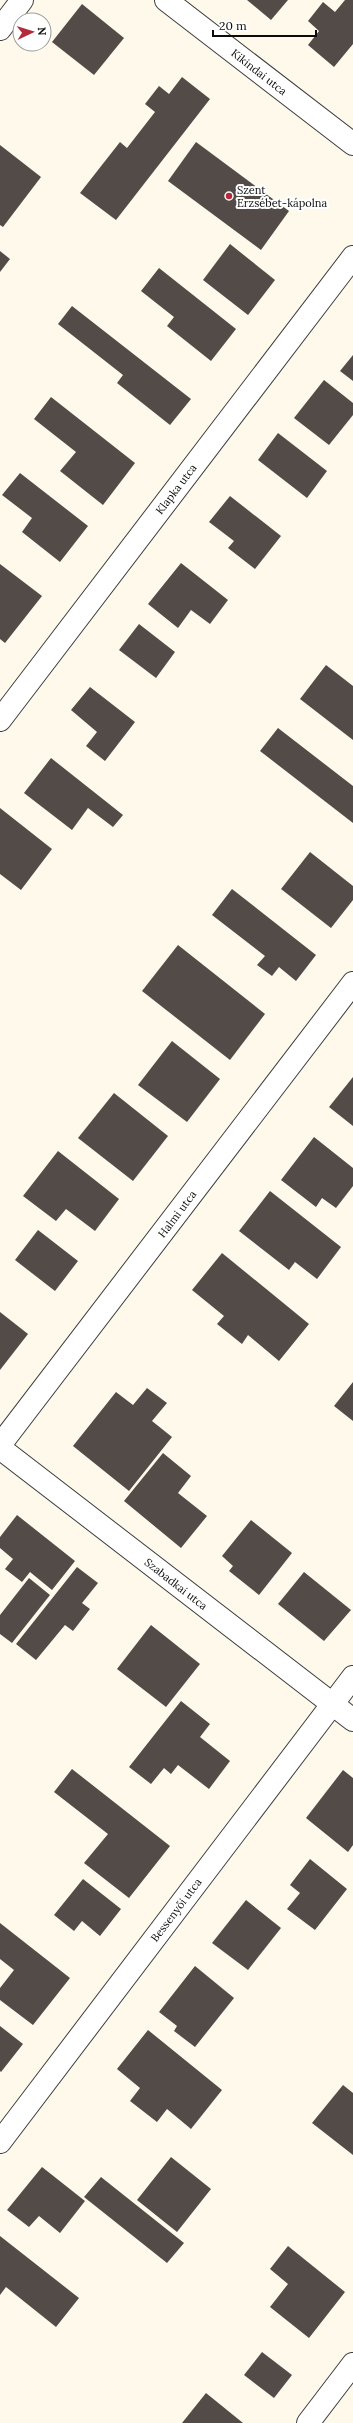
<svg xmlns="http://www.w3.org/2000/svg" width="353" height="2423" viewBox="0 0 353 2423" font-family="Lora,serif">
<rect width="100%" height="100%" fill="#fef9ea"/>
<!-- building -->
<g fill="#534b48">
<path d="M247,0H288L271,20Z"/>
<path d="M345,0H353V44L334,67L308,45L319,31L308,21L323,2L335,12Z"/>
<path d="M82,4L124,38L94,75L52,42Z"/>
<path d="M182,77L210,99L116,220L80,193L120,142L127,148L155,112L145,104L159,86L169,94Z"/>
<path d="M196,142L289,211L261,250L168,181Z"/>
<path d="M0,145L41,177L3,227L0,225Z"/>
<path d="M230,244L275,280L248,315L203,280Z"/>
<path d="M0,251L10,259L0,272Z"/>
<path d="M159,268L236,329L211,361L167,326L174,317L141,291Z"/>
<path d="M72,306L191,399L170,425L117,383L123,375L58,324Z"/>
<path d="M353,355V381L340,371Z"/>
<path d="M324,380L353,403V415L329,445L294,418Z"/>
<path d="M51,397L135,463L103,505L60,471L76,452L34,419Z"/>
<path d="M278,433L327,471L307,498L258,460Z"/>
<path d="M20,473L88,526L60,562L22,532L32,518L2,495Z"/>
<path d="M230,496L281,536L255,569L228,548L234,541L209,522Z"/>
<path d="M181,563L228,600L210,624L191,610L178,628L148,604Z"/>
<path d="M0,564L42,596L5,643L0,639Z"/>
<path d="M139,624L175,652L156,678L119,650Z"/>
<path d="M326,665L353,686V740L300,699Z"/>
<path d="M90,687L135,722L105,761L86,746L97,732L71,710Z"/>
<path d="M278,728L353,786V823L260,751Z"/>
<path d="M51,758L123,815L113,827L88,808L72,830L24,793Z"/>
<path d="M0,808L52,849L21,890L0,874Z"/>
<path d="M310,852L353,886V900L331,928L281,889Z"/>
<path d="M232,889L316,955L296,981L279,967L272,976L257,965L265,956L212,915Z"/>
<path d="M178,945L265,1014L230,1060L142,991Z"/>
<path d="M172,1041L220,1079L187,1122L138,1085Z"/>
<path d="M353,1077V1126L329,1107Z"/>
<path d="M114,1093L168,1136L133,1181L78,1138Z"/>
<path d="M314,1137L353,1168V1186L336,1208L322,1198L316,1207L281,1180Z"/>
<path d="M58,1151L119,1199L95,1231L66,1209L56,1221L23,1196Z"/>
<path d="M270,1191L341,1247L317,1279L295,1262L289,1270L239,1231Z"/>
<path d="M38,1230L78,1261L55,1291L15,1260Z"/>
<path d="M222,1253L309,1324L279,1361L248,1335L242,1344L217,1324L224,1316L192,1290Z"/>
<path d="M0,1312L28,1334L0,1370Z"/>
<path d="M353,1382V1421L334,1406Z"/>
<path d="M147,1388L167,1403L152,1421L172,1437L129,1491L73,1446L116,1392L133,1405Z"/>
<path d="M163,1453L191,1476L178,1493L207,1516L181,1548L124,1501Z"/>
<path d="M17,1515L75,1561L52,1590L30,1572L22,1582L5,1569L13,1559L0,1548V1537Z"/>
<path d="M251,1520L292,1553L259,1595L229,1571L233,1566L222,1556Z"/>
<path d="M77,1567L98,1583L82,1603L90,1609L73,1631L65,1625L36,1660L16,1644Z"/>
<path d="M304,1572L351,1610L324,1641L278,1604Z"/>
<path d="M29,1578L50,1595L12,1643L0,1634V1615Z"/>
<path d="M151,1625L200,1664L166,1707L117,1669Z"/>
<path d="M181,1701L210,1724L200,1737L230,1761L209,1789L178,1765L171,1774L164,1768L151,1784L129,1767Z"/>
<path d="M72,1769L170,1846L129,1898L84,1863L108,1834L54,1792Z"/>
<path d="M343,1770L353,1778V1845L348,1852L306,1818Z"/>
<path d="M310,1859L347,1889L315,1930L287,1909L300,1893L290,1885Z"/>
<path d="M83,1879L121,1909L100,1936L82,1921L74,1931L54,1915Z"/>
<path d="M246,1900L281,1928L248,1970L212,1943Z"/>
<path d="M0,1923L70,1978L33,2025L0,2000V1988L14,1970L0,1959Z"/>
<path d="M195,1966L234,1998L195,2047L174,2031L177,2026L159,2012Z"/>
<path d="M0,2026L23,2044L1,2072L0,2071Z"/>
<path d="M148,2030L222,2090L191,2129L167,2109L157,2122L130,2101L140,2088L117,2069Z"/>
<path d="M343,2085L353,2093V2155L312,2123Z"/>
<path d="M171,2157L211,2189L177,2232L137,2200Z"/>
<path d="M42,2167L85,2201L60,2233L39,2216L29,2227L7,2210Z"/>
<path d="M101,2177L184,2243L167,2263L84,2197Z"/>
<path d="M0,2236L79,2298L56,2327L6,2287L0,2295Z"/>
<path d="M288,2246L345,2292L309,2338L270,2307L288,2284L270,2269Z"/>
<path d="M262,2352L292,2375L274,2398L244,2375Z"/>
<path d="M206,2393L243,2423H182Z"/>
</g>
<g fill="none" stroke-linecap="round" stroke-linejoin="round">
<defs>
<g id="street">
<path d="M166,0L353,144"/>
<path d="M0,29L22,0"/>
<path d="M0,720L353,257"/>
<path d="M0,1445L353,983"/>
<path d="M0,1448L353,1720"/>
<path d="M0,2142L353,1677"/>
<path d="M308,2423L353,2364"/>
</g>
</defs>
<!-- street casing -->
<use href="#street" stroke="#3e3e3e" stroke-width="24"/>
<!-- street -->
<use href="#street" stroke="#fff" stroke-width="22"/>
</g>
<!-- markers -->
<circle fill="#b32b3a" stroke="#fff" stroke-width="1.5" cx="229" cy="196" r="4"/>
<g text-anchor="middle" stroke-width="4" stroke-linejoin="round" paint-order="stroke">
<!-- street labels -->
<g font-size="11" fill="#0b0b0b" stroke="#fff">
<text transform="translate(259 72) rotate(38)" y="4">Kikindai utca</text>
<text transform="translate(176 489) rotate(-53)" y="4">Klapka utca</text>
<text transform="translate(177 1214) rotate(-53)" y="4">Halmi utca</text>
<text transform="translate(176 1584) rotate(38)" y="4">Szabadkai utca</text>
<text transform="translate(176 1910) rotate(-53)" y="4">Bessenyői utca</text>
</g>
<!-- poi labels -->
<g font-size="11" fill="#0b0b0b" stroke="#fff" text-anchor="start">
<text x="237" y="194">Szent<tspan x="237" dy="13">Erzsébet-kápolna</tspan></text>
</g>
</g>
<!-- north arrow -->
<g transform="translate(32 32) rotate(86)"><circle r="19" fill="#ffffff" stroke="#9d9d9d"/>
<path d="M0-3L7 15L0 10L-7 15Z" fill="#b32b3a"/>
<text y="-6" font-size="11" font-weight="bold" text-anchor="middle" fill="#0b0b0b">N</text>
</g>
<!-- scale -->
<path d="M213 30v6h103v-6" fill="none" stroke="#0b0b0b" stroke-width="2"/>
<text x="219" y="30" font-size="12" fill="#0b0b0b" stroke="#ffffff" stroke-width="3" paint-order="stroke">20 m</text>
</svg>
